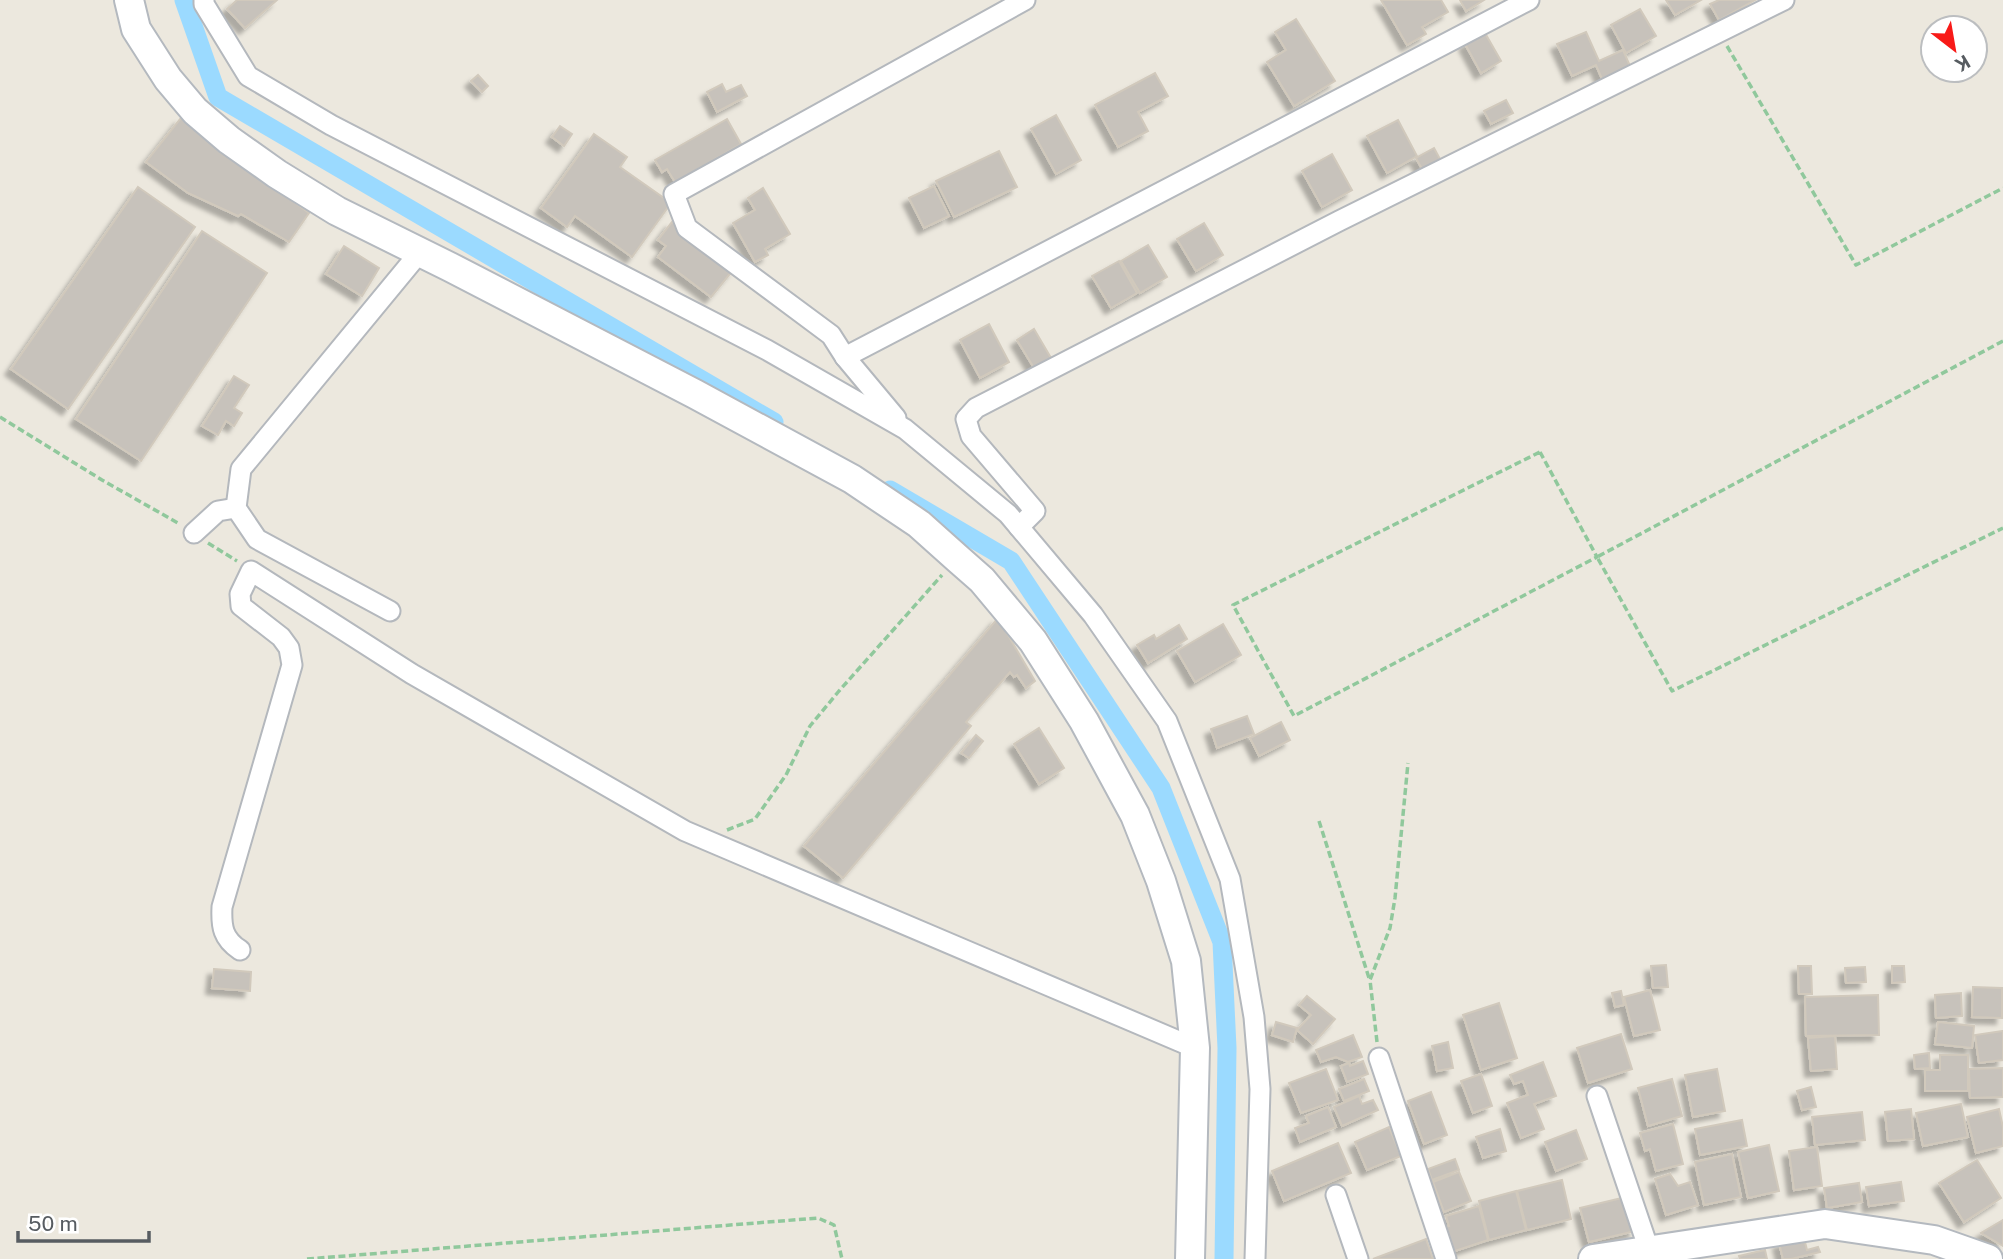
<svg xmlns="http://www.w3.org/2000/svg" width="2003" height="1259" viewBox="0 0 2003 1259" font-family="'Public Sans',sans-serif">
<defs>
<filter id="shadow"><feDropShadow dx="-6" dy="6" stdDeviation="2" flood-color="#0004"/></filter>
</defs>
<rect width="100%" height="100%" fill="#ece8de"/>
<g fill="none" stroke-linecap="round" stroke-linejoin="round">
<!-- canal -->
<g stroke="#9bdaff" stroke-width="19">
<path d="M184,0L218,97L774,422"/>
<path d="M890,490L1011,561L1161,788L1222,942L1227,1048L1224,1259"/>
</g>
</g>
<!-- building -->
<g fill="#c7c2bb" stroke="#d1c9bc" stroke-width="2" filter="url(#shadow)">
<path d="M237,0H277L245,28L227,9Z"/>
<path d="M1381,0H1441L1448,12L1422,27L1426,34L1407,45Z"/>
<path d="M1460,0H1484L1466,11Z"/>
<path d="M1666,0H1701L1675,15Z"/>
<path d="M1719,0H1755L1719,20L1710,4Z"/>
<path d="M1640,9L1656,36L1626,53L1611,25Z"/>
<path d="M1296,19L1335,81L1294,106L1267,62L1286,50L1275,32Z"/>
<path d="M1586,32L1599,61L1623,50L1630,66L1602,79L1596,65L1572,76L1557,44Z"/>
<path d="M1485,33L1501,61L1481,73L1465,44Z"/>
<path d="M1155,73L1168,96L1138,112L1148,131L1118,147L1095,105Z"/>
<path d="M478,75L488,86L482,92L471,81Z"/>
<path d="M722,84L726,92L741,85L747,96L717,112L707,92Z"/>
<path d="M1506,100L1513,113L1491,124L1484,111Z"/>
<path d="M1056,115L1081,160L1056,174L1031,129Z"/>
<path d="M181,118L309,213L289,242L241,214L238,216L188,193L146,162Z"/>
<path d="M727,119L741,144L675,182L667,169L662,172L655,160Z"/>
<path d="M1398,120L1417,156L1387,173L1367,136Z"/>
<path d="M560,126L572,134L564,146L552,137Z"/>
<path d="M594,134L627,157L620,167L671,203L632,257L575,216L567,227L541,208Z"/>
<path d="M1434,148L1440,159L1422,169L1416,158Z"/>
<path d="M999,151L1017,187L954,217L936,181Z"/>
<path d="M1332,154L1352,190L1322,207L1302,171Z"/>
<path d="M934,186L949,216L924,228L909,198Z"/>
<path d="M138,187L195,227L68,409L11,369Z"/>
<path d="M763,188L790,234L765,249L768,255L755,262L733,223L755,210L748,198Z"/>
<path d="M672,222L734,269L711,297L658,257L666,246L658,240Z"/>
<path d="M1204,223L1223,255L1196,271L1177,239Z"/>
<path d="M202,231L267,273L141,461L76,419Z"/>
<path d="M1148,245L1167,277L1140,293L1121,261Z"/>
<path d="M344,246L379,268L362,296L326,274Z"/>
<path d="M1119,261L1137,293L1111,308L1092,276Z"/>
<path d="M989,324L1009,362L980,378L960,340Z"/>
<path d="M1034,329L1051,358L1034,368L1017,340Z"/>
<path d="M234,376L249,385L234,408L242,413L234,426L226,421L218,435L202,426Z"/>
<path d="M998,618L1035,681L1026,688L1017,675L1014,677L1010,672L966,722L971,726L843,878L804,846Z"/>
<path d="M1223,624L1241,655L1195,682L1177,651Z"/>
<path d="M1179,625L1187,639L1148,663L1137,645L1154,635L1156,639Z"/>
<path d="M1247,716L1254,734L1217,748L1211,729Z"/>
<path d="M1281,722L1290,740L1259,756L1250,738Z"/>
<path d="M1039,728L1064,768L1039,784L1014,744Z"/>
<path d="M976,735L983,741L969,758L961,753Z"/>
<path d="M1666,965L1668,987L1653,988L1651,966Z"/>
<path d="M1798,966H1811L1812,994H1799Z"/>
<path d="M1892,966H1904L1905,982L1892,983Z"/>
<path d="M1865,967L1866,982L1846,983L1845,968Z"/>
<path d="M214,969L251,972L250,991L212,988Z"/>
<path d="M1973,987L2002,988V1018L1972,1017Z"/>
<path d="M1650,990L1660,1030L1634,1036L1624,997Z"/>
<path d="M1621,991L1624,1005L1615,1007L1612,993Z"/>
<path d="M1961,993L1962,1016L1936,1018L1935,995Z"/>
<path d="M1878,995L1879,1035L1806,1036L1805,997Z"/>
<path d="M1307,996L1335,1019L1313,1044L1297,1030L1311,1015L1299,1005Z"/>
<path d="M1499,1003L1517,1058L1481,1070L1463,1015Z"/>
<path d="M1276,1022L1297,1028L1293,1042L1272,1035Z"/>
<path d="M1938,1022L1974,1026L1972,1048L1935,1044Z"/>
<path d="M2003,1031V1060L1979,1063L1975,1035Z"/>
<path d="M1621,1034L1632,1069L1588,1083L1577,1048Z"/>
<path d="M1353,1035L1362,1057L1348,1062L1336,1057L1321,1062L1316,1050Z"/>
<path d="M1835,1036L1837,1069L1811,1071L1808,1038Z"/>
<path d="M1448,1042L1453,1068L1437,1071L1432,1046Z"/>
<path d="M1929,1053L1930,1068L1915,1069L1914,1055Z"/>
<path d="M1940,1055H1968V1091H1925V1070H1940Z"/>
<path d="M1363,1061L1368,1074L1347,1082L1341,1066L1349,1063L1350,1066Z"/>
<path d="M1543,1062L1556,1096L1534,1104L1544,1129L1521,1138L1507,1103L1528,1095L1523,1081L1514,1084L1510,1075Z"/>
<path d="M2003,1068V1097L1970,1098L1969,1069Z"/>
<path d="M1326,1069L1338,1100L1301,1113L1289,1083Z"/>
<path d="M1717,1069L1725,1111L1693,1117L1685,1075Z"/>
<path d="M1481,1074L1492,1106L1473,1113L1461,1081Z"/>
<path d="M1364,1079L1369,1091L1344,1101L1339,1089Z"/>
<path d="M1672,1079L1682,1116L1648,1126L1638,1088Z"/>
<path d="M1811,1087L1816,1107L1802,1110L1797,1091Z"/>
<path d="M1431,1092L1447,1135L1424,1144L1408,1101Z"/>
<path d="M1359,1096L1362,1104L1373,1100L1378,1110L1342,1126L1334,1107Z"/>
<path d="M1961,1104L1968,1137L1923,1146L1916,1113Z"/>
<path d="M1328,1107L1336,1127L1300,1142L1295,1128L1309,1123L1306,1116Z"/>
<path d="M1911,1109L1914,1139L1888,1141L1885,1112Z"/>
<path d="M1999,1109L2003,1127V1146L1976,1153L1967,1117Z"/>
<path d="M1862,1112L1865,1140L1815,1145L1812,1117Z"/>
<path d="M1742,1120L1747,1146L1700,1155L1695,1129Z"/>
<path d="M1673,1124L1683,1164L1656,1171L1650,1149L1645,1151L1640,1133Z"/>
<path d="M1389,1127L1401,1156L1367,1170L1355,1142Z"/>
<path d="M1500,1129L1506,1151L1483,1158L1476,1137Z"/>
<path d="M1576,1130L1587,1159L1556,1171L1545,1142Z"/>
<path d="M1338,1143L1351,1173L1284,1201L1272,1171Z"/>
<path d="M1769,1145L1779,1191L1748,1198L1738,1152Z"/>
<path d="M1817,1147L1822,1186L1794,1190L1789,1151Z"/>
<path d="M1732,1154L1741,1197L1704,1205L1695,1162Z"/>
<path d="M1455,1159L1459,1170L1432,1180L1428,1169Z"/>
<path d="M1977,1160L2001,1198L1964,1222L1939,1183Z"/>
<path d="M1459,1172L1471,1201L1444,1212L1433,1182Z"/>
<path d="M1670,1174L1678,1186L1690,1182L1698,1205L1666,1215L1655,1179Z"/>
<path d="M1562,1180L1571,1219L1527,1230L1517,1191Z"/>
<path d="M1901,1182L1904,1201L1869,1206L1866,1187Z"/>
<path d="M1859,1183L1862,1202L1827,1208L1824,1188Z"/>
<path d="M1516,1191L1526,1230L1489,1240L1479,1201Z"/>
<path d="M1626,1197L1635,1231L1589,1242L1580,1208Z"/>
<path d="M1479,1206L1488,1240L1452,1252L1444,1227L1449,1226L1446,1216Z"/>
<path d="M2003,1220V1246L1981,1233Z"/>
<path d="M1426,1239L1433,1259H1373Z"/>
<path d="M1796,1239L1801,1243L1805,1242L1807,1250L1818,1247L1820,1252L1791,1259H1783L1779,1243Z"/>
<path d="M1765,1250L1767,1259H1740L1739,1256Z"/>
</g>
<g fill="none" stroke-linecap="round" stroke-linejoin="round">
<defs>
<g id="street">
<path d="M204,0V4L248,76L331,125L767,350L905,429L1008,514L1093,615L1167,721L1230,879L1254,1017L1260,1089L1255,1259"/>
<path d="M845,357L1529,0"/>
<path d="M896,418L845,357L831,335L687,228L674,194L1025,0"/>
<path d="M1019,527L1035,511L971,436L966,419L976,408L1339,221L1784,0"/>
<path d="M194,533L218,511L236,508"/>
<path d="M390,611L257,539L236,508L241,469L420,252"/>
<path d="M240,950C223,939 221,927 222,907L292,665L289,648L281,637L241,606L240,594L251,571L412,674L685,831L1195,1048"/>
<path d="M1379,1058L1446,1259"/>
<path d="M1597,1096L1649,1250"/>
<path d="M1336,1195L1358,1259"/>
</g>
<g id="secondary">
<path d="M129,0L136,29L168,79L195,111L229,140L277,174L337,211L450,267L695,394L852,479L919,524L957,558L982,580L1033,641L1084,721L1135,815L1161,881L1186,961L1195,1048L1190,1259"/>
<path d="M1593,1259L1825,1224L1934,1240L1988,1259"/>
</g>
</defs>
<!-- street casing -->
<use href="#street" stroke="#b4b8bd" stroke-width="23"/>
<!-- secondary casing -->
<use href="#secondary" stroke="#b4b9bf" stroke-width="32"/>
<!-- path -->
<g stroke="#90c89c" stroke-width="3.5" stroke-dasharray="7 3.5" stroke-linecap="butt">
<path d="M1727,46L1856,265L2003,188"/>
<path d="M2003,341L1597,557L1672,691L2003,528"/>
<path d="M0,417L102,480L178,523"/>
<path d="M1540,452L1597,557L1294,716L1233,605Z"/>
<path d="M208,543L237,561"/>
<path d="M1319,821L1369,978"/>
<path d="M727,830L755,819L786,775L810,726L839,691L942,575"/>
<path d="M1377,1042L1370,980L1390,928L1395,898L1408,763"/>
<path d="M307,1259L818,1218L834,1225L842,1259"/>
</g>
<!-- street -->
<use href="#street" stroke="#fff" stroke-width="19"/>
<!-- secondary -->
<use href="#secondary" stroke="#fff" stroke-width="28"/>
</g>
<!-- north arrow -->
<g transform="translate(1954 49) rotate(149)"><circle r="33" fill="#ffffff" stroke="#bcbec0" stroke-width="2"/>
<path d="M0-5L12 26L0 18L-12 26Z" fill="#f81a18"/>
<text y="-10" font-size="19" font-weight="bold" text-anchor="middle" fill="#575c61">K</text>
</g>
<!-- scale -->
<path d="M18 1231v10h131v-10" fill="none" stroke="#575c61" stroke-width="3.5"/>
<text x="28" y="1231" font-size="21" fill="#575c61" stroke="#ffffff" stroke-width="5" paint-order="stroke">50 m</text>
</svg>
